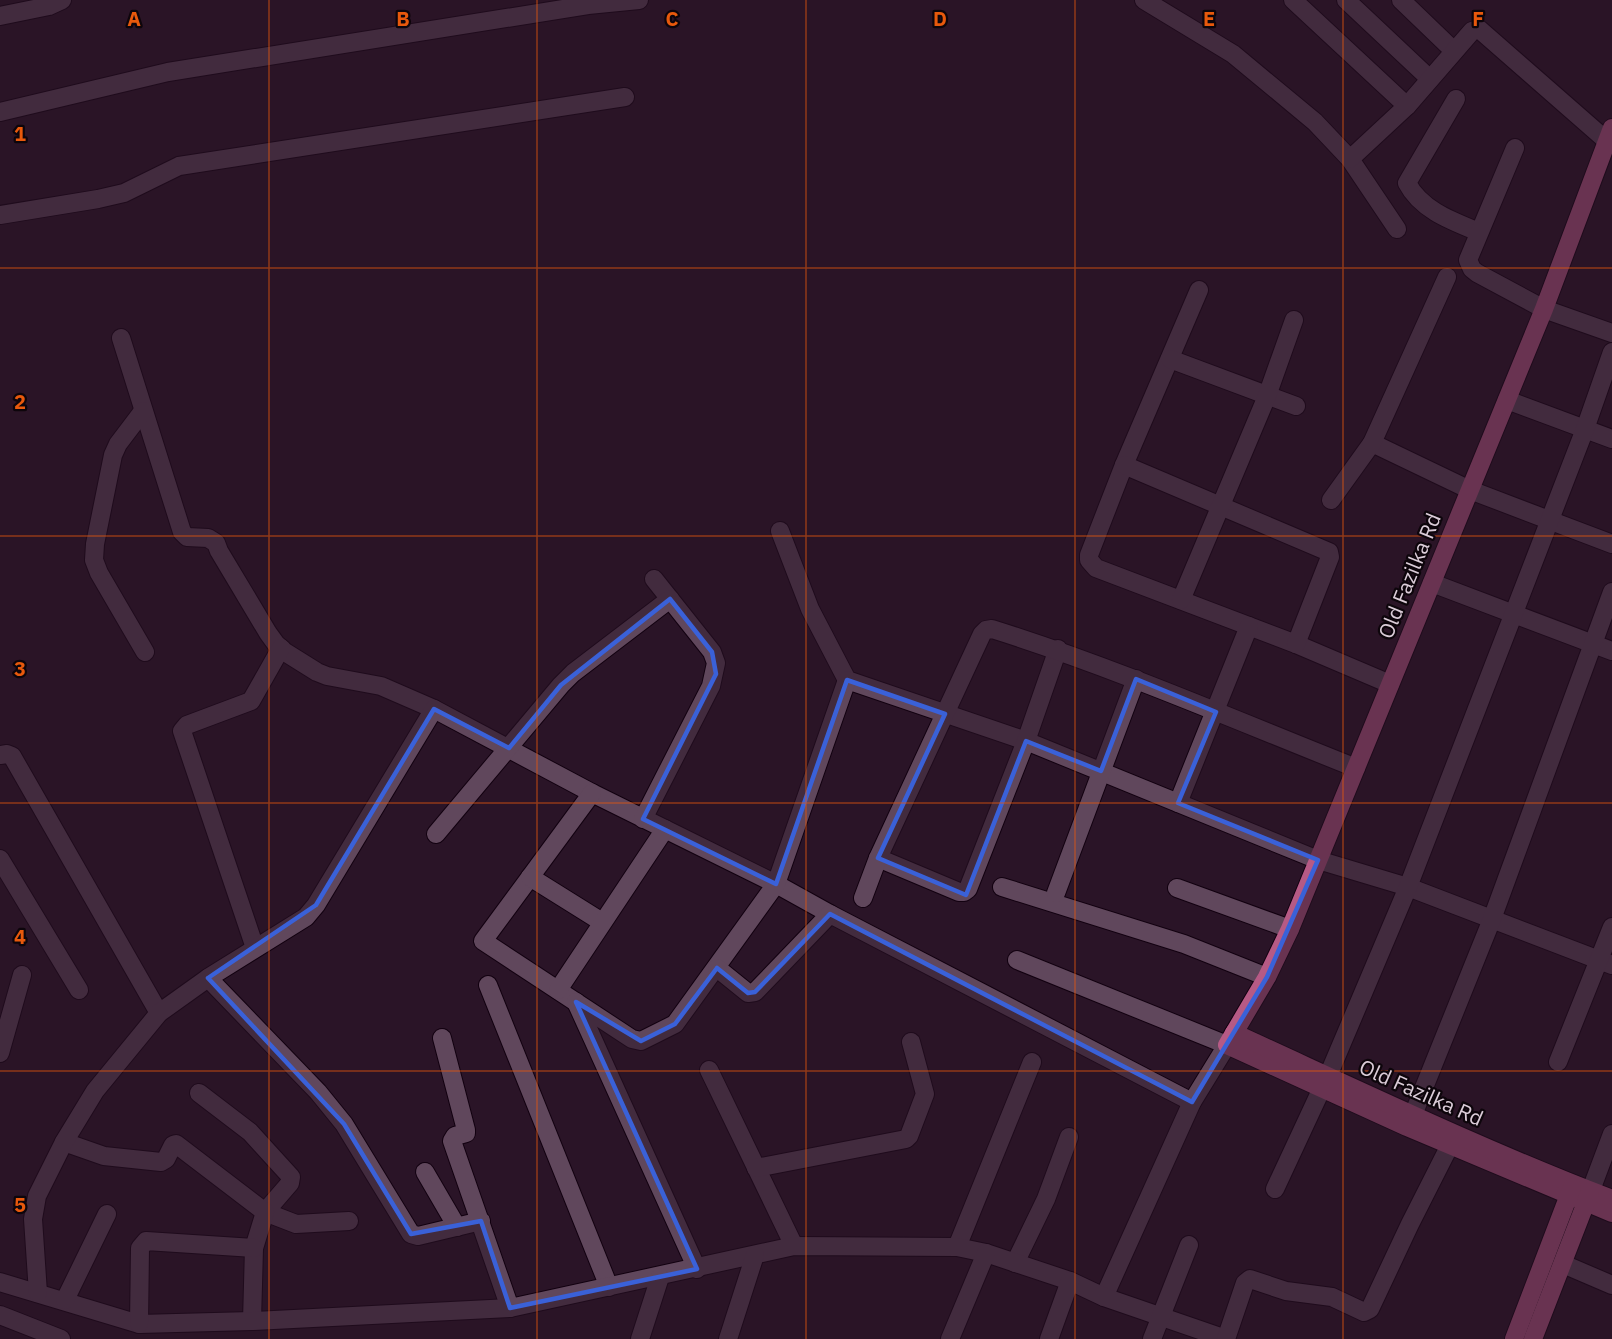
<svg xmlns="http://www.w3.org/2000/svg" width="1612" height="1339" viewBox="0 0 1612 1339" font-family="'IBM Plex Sans',sans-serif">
<rect width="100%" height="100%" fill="#2a1427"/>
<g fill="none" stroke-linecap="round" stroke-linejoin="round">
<defs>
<g id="minor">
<path d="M1144,0L1233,54L1315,122L1350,159L1397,229"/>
<path d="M1293,0L1407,106"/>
<path d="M1346,0L1430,79"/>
<path d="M1401,0L1454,51"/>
<path d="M0,16L49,6L62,0"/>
<path d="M1456,99L1407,183C1421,210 1452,221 1479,232"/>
<path d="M0,112L168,72L588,5L639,0"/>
<path d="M1515,148L1468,260L1472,269L1477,273L1544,309L1612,333"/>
<path d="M1350,159L1407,106L1472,31L1479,29L1607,141"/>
<path d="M0,215L98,199L124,193L179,166L625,97"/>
<path d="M1199,290L1124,465L1089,555V560L1096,568L1296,644L1390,684"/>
<path d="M121,338L182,532L187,537L208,538L216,543L219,551L268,633L276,644L285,652L317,672L327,676L381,686L434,709L592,793L776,884L830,914L1192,1102"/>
<path d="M1170,359L1296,406"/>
<path d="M1507,400L1612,439"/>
<path d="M143,411L118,444L113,455L95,544L94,560L99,573L145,652"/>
<path d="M1372,443L1470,490L1612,544"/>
<path d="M1124,465L1329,552L1330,557L1296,644"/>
<path d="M1331,500L1372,443L1447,277"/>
<path d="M780,531L810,609L847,680L1026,741L1318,860L1408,887L1612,965"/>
<path d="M1432,583L1612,651"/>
<path d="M1181,600L1267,396L1294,320"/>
<path d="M0,755L7,754L12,756L159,1013"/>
<path d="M592,793L483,941L632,1039L641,1041L675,1024L776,884L847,680"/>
<path d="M1178,803L1249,626"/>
<path d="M643,819L711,686L716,663L712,652L654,579"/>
<path d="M436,834L561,685L573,673L670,599"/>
<path d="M878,858L959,892H964L968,889L1026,741L1058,649"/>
<path d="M0,859L79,990"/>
<path d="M530,877L602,922"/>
<path d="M1002,887L1184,944L1267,977"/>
<path d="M1177,888L1290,929"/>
<path d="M1056,893L1136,679"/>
<path d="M863,898L878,858L982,634L986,630L992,629C1116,668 1235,720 1356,768"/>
<path d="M255,948L182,731L187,725L251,701L281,648"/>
<path d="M1017,960L1227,1045L1192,1102L1104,1297"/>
<path d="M717,968L748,993L755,992L830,914"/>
<path d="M208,978L318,1092L344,1124L411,1234L418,1236L481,1221"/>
<path d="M488,985L609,1287"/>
<path d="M558,990L665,829"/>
<path d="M576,1002L697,1269"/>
<path d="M442,1038L466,1130V1133L455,1136L452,1141L510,1308"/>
<path d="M0,1053L22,975"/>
<path d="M1558,1062L1612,927"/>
<path d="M709,1070L794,1246"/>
<path d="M1328,1076L1408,887L1585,429L1612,352"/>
<path d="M199,1093L250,1132L291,1177L290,1183L265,1212L296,1224L349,1221"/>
<path d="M1413,1115L1492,919L1612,592"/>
<path d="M64,1142L104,1156L161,1162L166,1159L173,1145L176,1144L265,1212L254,1248L252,1321"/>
<path d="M756,1168L906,1139L909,1136L925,1094L911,1042"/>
<path d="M425,1172L457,1227"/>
<path d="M1275,1189L1322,1088"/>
<path d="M1591,1190L1612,1134"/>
<path d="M957,1247L1032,1062"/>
<path d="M1015,1263L1046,1199L1069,1137"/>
<path d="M1563,1264L1612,1285"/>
<path d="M0,1282L139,1324L252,1321L510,1308L794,1246L957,1247L986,1253L1070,1281L1104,1297L1226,1339"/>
<path d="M38,1293L33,1219L37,1196L64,1142L95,1091L159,1013L208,978L306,917L316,905L434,709"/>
<path d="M65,1300L107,1214"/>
<path d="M0,1315L61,1339"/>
<path d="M139,1324L140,1248L146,1241L254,1248"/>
<path d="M640,1339L660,1277"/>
<path d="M728,1339L755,1255"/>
<path d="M950,1339L986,1253"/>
<path d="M1049,1339L1070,1281"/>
<path d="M1152,1339L1189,1245"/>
<path d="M1226,1339L1245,1283L1250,1279L1286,1291L1332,1297L1364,1312L1370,1309L1410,1224L1450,1145"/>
</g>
<g id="major">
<path d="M1612,128L1544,309L1290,929L1267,977L1227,1045L1407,1127L1612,1213"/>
<path d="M1234,1033C1359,1090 1484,1150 1612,1199"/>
<path d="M1514,1339L1572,1187"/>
<path d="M1533,1339L1590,1192"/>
</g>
</defs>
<!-- minor casing -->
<use href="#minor" stroke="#120110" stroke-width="20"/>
<!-- major casing -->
<use href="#major" stroke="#120110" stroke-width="20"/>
<!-- minor -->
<use href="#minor" stroke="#60475c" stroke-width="18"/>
<!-- major -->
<use href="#major" stroke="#b65a85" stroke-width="18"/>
</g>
<!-- marked area -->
<path d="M0 0H1612V1339H0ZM670,599L712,652L716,674L643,819L776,884L847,680L945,714L878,858L966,895L1026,741L1101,771L1136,679L1216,712L1178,803L1318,860L1267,977L1192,1102L830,914L755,992L748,993L717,968L675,1024L641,1041L576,1002L697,1269L510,1308L481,1221L411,1234L344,1124L208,978L316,905L434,709L509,748L561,685Z" fill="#2a1427" fill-opacity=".55" fill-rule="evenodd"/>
<path fill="none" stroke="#3a61d8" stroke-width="4.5" stroke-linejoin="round" d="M670,599L712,652L716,674L643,819L776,884L847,680L945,714L878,858L966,895L1026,741L1101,771L1136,679L1216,712L1178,803L1318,860L1267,977L1192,1102L830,914L755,992L748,993L717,968L675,1024L641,1041L576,1002L697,1269L510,1308L481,1221L411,1234L344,1124L208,978L316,905L434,709L509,748L561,685Z"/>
<!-- grid -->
<path fill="none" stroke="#e8590c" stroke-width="1.5" stroke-opacity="0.55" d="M269,0V1339M537,0V1339M806,0V1339M1075,0V1339M1343,0V1339M0,268H1612M0,536H1612M0,803H1612M0,1071H1612"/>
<g text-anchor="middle" stroke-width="4.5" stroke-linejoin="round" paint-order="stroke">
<!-- street labels -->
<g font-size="21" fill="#dbccd8" stroke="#0d050b">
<text transform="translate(1410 576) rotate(-68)" y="7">Old Fazilka Rd</text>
<text transform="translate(1421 1093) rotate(24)" y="7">Old Fazilka Rd</text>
</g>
</g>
<g font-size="20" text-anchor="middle" font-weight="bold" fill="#e8590c" stroke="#0d050b" stroke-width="4.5" stroke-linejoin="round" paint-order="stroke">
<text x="134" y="26">A</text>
<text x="403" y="26">B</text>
<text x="672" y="26">C</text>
<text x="940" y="26">D</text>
<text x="1209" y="26">E</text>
<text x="1478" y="26">F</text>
<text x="20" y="141">1</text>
<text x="20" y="409">2</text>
<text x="20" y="676">3</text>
<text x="20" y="944">4</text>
<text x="20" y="1212">5</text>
</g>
</svg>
